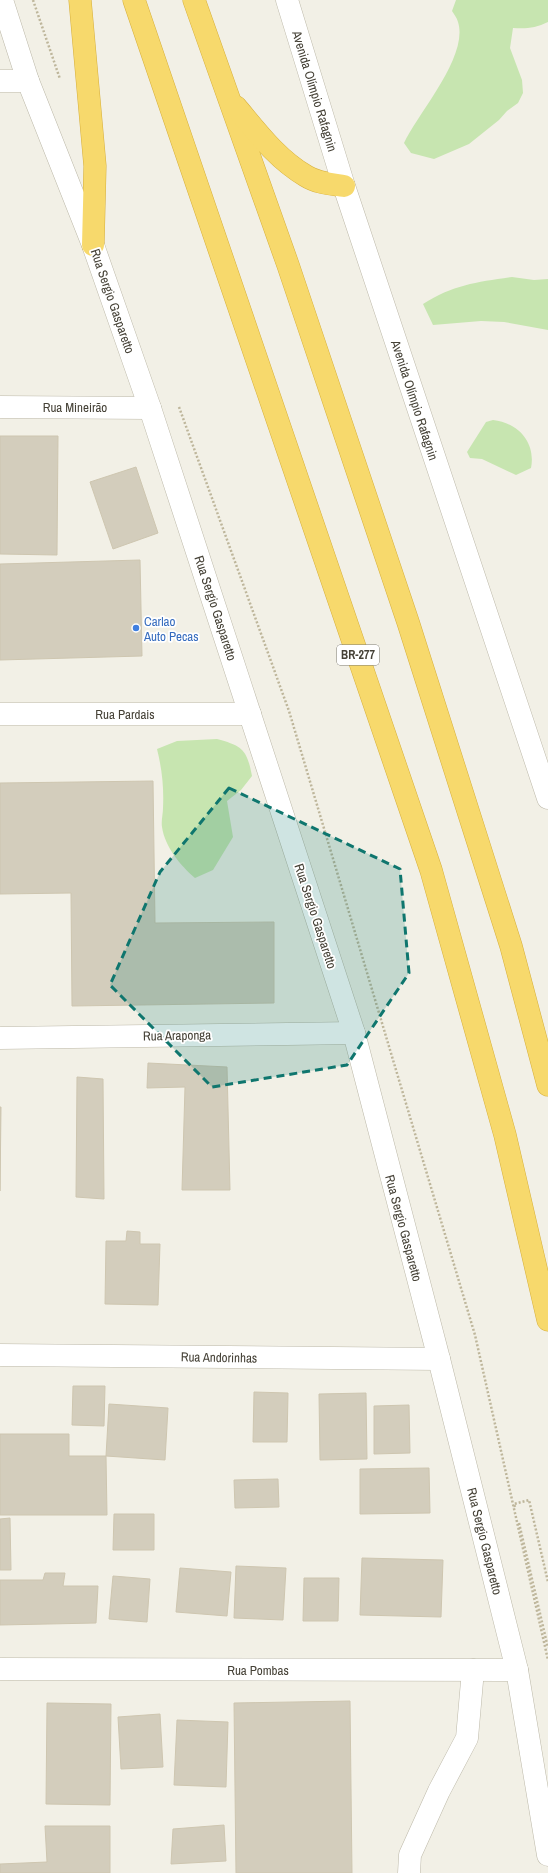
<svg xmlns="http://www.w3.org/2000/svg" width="548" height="1873" viewBox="0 0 548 1873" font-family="'Archivo Narrow',sans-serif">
<rect width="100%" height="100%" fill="#f2f0e6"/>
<!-- green -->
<g fill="#c7e5b0">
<path d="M456,0H548V22C536,28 526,29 513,28L510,48L522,80L523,93L518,103L507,111L499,120L469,144L434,159L411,153L404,143C418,113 469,56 458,22C457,18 454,14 452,11Z"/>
<path d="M512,277L534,280L548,279V330L504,322L481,321L433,325L423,304C453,285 477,282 512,277Z"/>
<path d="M493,420C519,423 536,443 531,468L516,475L482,459L470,458L467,452L486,422Z"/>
<path d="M217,739C243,746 247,750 252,776L241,790L227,801L233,837L213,870L195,878C180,865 165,847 162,827C161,821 163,814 163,808C164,788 162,769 157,749L177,741Z"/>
</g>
<!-- building -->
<g fill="#d3cdbc" stroke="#cec6b0">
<path d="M0,436H58L57,555L0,554Z"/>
<path d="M136,467L158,533L113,549L90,482Z"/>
<path d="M140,560L142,656L0,660V564Z"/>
<path d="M153,781L155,923L274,922V1003L72,1006L71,893L0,894V783Z"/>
<path d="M148,1063L227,1067L230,1190H182L185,1087L147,1088Z"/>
<path d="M77,1077L103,1079L104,1199L76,1197Z"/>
<path d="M0,1107H1L0,1191Z"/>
<path d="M127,1231L140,1232V1244H160L158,1305L105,1304L106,1241H126Z"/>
<path d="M73,1386H105L104,1426L72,1425Z"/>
<path d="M254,1392L288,1393L287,1442H253Z"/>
<path d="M366,1393L367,1459L320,1460L319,1394Z"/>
<path d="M109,1404L168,1408L165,1460L106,1456Z"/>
<path d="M409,1405L410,1453L374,1454V1406Z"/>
<path d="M0,1434H69V1456H106L107,1515H0Z"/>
<path d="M429,1468L430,1513L360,1514V1469Z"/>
<path d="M278,1479L279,1507L235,1508L234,1480Z"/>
<path d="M114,1514H154V1550H113Z"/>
<path d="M10,1518L11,1570H0V1519Z"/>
<path d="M362,1558L443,1560L441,1617L360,1615Z"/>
<path d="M236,1566L286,1568L283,1620L234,1618Z"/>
<path d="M180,1568L231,1572L227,1616L176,1612Z"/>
<path d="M45,1573H65L63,1586H98L96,1623L0,1625V1580H43Z"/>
<path d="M113,1576L150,1579L147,1622L109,1619Z"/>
<path d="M304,1578H339L338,1621H303Z"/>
<path d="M350,1701L352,1873H236L234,1703Z"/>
<path d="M47,1703L111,1704L110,1805L46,1804Z"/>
<path d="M160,1714L163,1767L121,1769L118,1717Z"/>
<path d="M177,1720L228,1722L226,1787L174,1785Z"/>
<path d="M224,1825L226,1861L171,1864L173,1829Z"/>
<path d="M45,1826H110V1873H0V1864L47,1862Z"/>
</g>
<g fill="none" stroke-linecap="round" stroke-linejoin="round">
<defs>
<g id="minor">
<path d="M2,0L28,81L93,245L150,408L354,1033L439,1359L517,1670L548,1855"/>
<path d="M287,0L344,186L548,798"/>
<path d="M0,81H28"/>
<path d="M0,407L150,408"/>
<path d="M0,714H250"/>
<path d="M0,1038L354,1033"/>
<path d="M0,1355L439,1359"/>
<path d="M0,1669L517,1670"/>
<path d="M409,1873L410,1855L439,1791L467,1738L473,1670"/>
</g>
<g id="highway">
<path d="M80,0L95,166L93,245"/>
<path d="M134,0L431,870L505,1135L548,1320"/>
<path d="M194,0L288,265L408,622L511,946L548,1085"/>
<path d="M236,107C257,132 277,159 306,176C317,183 331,184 344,186"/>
</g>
</defs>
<!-- minor casing -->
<use href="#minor" stroke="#bdb9a9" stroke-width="23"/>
<!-- highway casing -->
<use href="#highway" stroke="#d6af3c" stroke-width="23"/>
<!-- path -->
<g stroke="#beb69b" stroke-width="2.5" stroke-dasharray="2 2" stroke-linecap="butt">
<path d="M33,0L60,79"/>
<path d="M179,407L289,711L475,1335L548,1660"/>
<path d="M515,1507L514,1504L529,1500L548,1582"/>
<path d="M519,1523L548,1648"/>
</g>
<!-- minor -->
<use href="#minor" stroke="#fff" stroke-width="22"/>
<!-- highway -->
<use href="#highway" stroke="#f7d96c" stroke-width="22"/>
</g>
<!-- marked area -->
<path fill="#0f766e" fill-opacity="0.2" stroke="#0f766e" stroke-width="3" stroke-dasharray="8 5" stroke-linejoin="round" d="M229,788L400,869L409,973L347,1065L212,1087L110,985L160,872Z"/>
<!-- markers -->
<circle fill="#3f7fe0" stroke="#fff" stroke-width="1.5" cx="136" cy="628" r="4"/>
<g text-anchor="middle" stroke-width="3.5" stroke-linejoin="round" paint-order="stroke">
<!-- shield labels -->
<rect fill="#fff" stroke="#7d7a72" stroke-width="1" x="337" y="645" width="42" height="20" rx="3"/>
<g font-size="12" font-weight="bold" fill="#454136">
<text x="358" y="659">BR-277</text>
</g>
<!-- street labels -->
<g font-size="13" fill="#454136" stroke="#fff">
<text transform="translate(315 91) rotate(73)" y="5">Avenida Olímpio Rafagnin</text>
<text transform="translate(113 301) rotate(71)" y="5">Rua Sergio Gasparetto</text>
<text transform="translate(415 400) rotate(72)" y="5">Avenida Olímpio Rafagnin</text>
<text x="75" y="412">Rua Mineirão</text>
<text transform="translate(216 608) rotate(72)" y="5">Rua Sergio Gasparetto</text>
<text x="125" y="719">Rua Pardais</text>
<text transform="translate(316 916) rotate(72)" y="5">Rua Sergio Gasparetto</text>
<text transform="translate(177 1035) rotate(-1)" y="5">Rua Araponga</text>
<text transform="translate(404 1228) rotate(75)" y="5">Rua Sergio Gasparetto</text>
<text transform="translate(219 1357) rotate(1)" y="5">Rua Andorinhas</text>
<text transform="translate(485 1541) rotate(76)" y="5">Rua Sergio Gasparetto</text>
<text x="258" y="1675">Rua Pombas</text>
</g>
<!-- shop labels -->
<g font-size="13" fill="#366cbe" stroke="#fff" text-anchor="start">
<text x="144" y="626">Carlao<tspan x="144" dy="15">Auto Pecas</tspan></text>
</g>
</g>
</svg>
